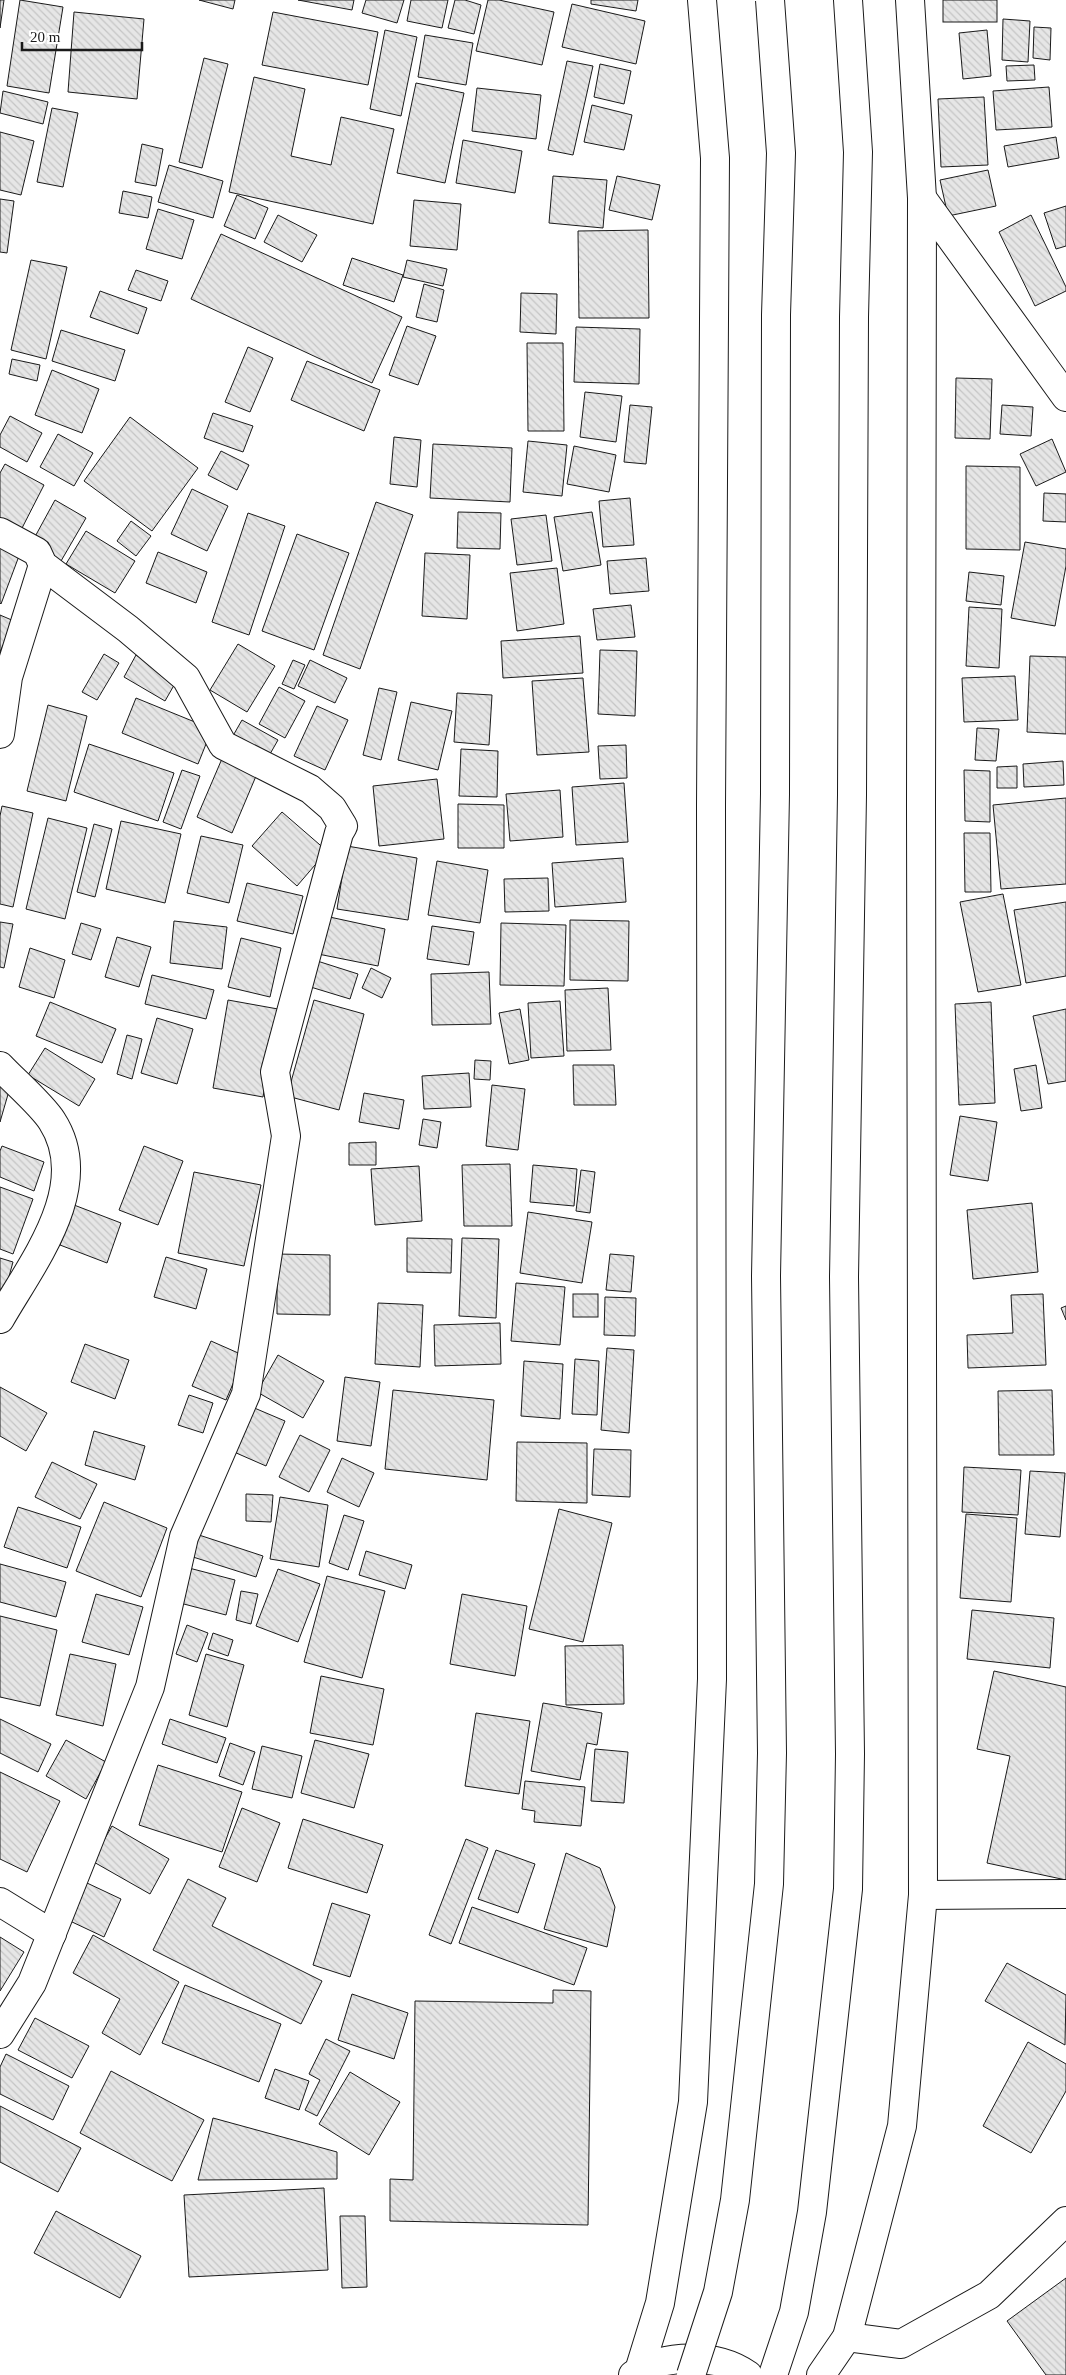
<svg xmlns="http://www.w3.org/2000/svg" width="1066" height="2375" viewBox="0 0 1066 2375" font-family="'Times New Roman',serif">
<defs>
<pattern id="building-back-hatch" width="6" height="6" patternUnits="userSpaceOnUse" patternTransform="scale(1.25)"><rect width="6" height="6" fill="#e6e6e6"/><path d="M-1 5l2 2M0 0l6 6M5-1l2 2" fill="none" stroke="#c5c5c5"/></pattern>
</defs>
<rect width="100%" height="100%" fill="#fff"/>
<!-- building -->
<g fill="url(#building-back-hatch)" stroke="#1a1a1a">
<path d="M0,0H4L0,28Z"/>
<path d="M20,0L63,7L49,93L7,86Z"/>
<path d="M199,0H235L233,9Z"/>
<path d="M298,0H354L352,10Z"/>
<path d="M366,0H404L397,23L362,13Z"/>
<path d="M411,0H448L442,28L407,21Z"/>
<path d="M455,0H465L481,5L474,34L448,28Z"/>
<path d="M488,0H499L554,12L542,65L476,51Z"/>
<path d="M591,0H638L636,11L591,4Z"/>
<rect x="943" y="0" width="54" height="22"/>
<path d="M572,4L645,21L636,64L562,47Z"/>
<path d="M74,12L144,19L137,99L68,92Z"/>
<path d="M273,12L378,32L368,85L262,65Z"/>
<path d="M1003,19L1030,21L1028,62L1002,60Z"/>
<path d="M1034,27L1051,28L1050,60L1033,58Z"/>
<path d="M385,30L417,37L401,116L370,109Z"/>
<path d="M987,30L991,76L963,79L959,33Z"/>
<path d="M425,35L473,43L466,85L418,77Z"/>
<path d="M204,58L228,64L202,168L179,162Z"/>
<path d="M567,61L593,66L573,155L548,150Z"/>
<path d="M600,64L631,71L624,104L594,97Z"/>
<path d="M1034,65L1035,80L1007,81L1006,66Z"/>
<path d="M254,77L305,89L291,156L331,165L341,117L394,129L373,224L229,192Z"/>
<path d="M416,83L464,93L445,183L397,173Z"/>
<path d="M1049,87L1052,127L996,130L993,91Z"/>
<path d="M477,88L541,95L536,139L472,131Z"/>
<path d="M3,91L48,102L43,124L0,113Z"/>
<path d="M984,97L988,165L941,167L938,99Z"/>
<path d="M592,105L632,115L624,150L584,142Z"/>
<path d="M52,108L78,113L63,187L37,182Z"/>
<path d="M0,132L34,141L21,195L0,190Z"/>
<path d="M1056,137L1059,158L1008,167L1004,146Z"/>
<path d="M463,140L522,151L515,193L456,183Z"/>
<path d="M142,144L163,149L156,186L135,182Z"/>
<path d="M169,165L223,181L213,218L158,202Z"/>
<path d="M988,170L996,206L948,216L940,180Z"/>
<path d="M553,176L607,180L603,228L549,223Z"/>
<path d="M617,176L660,185L652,220L609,210Z"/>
<path d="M123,191L152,197L148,218L119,213Z"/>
<path d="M237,195L268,208L255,239L224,226Z"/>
<path d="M0,199L14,201L7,253L0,252Z"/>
<path d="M414,200L461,204L457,250L410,246Z"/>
<path d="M1066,206V246L1056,249L1044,213Z"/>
<path d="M158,209L194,220L182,259L146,249Z"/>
<path d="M278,215L317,235L302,262L264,242Z"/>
<path d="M1031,215L1066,287V291L1035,306L999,232Z"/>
<path d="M648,230L649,318H579L578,231Z"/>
<path d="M221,234L402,317L372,383L191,299Z"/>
<path d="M352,258L403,275L394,302L343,285Z"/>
<path d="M31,260L67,267L46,359L11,350Z"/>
<path d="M407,260L447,269L443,286L403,277Z"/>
<path d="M136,270L168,281L161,301L128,290Z"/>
<path d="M424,284L444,290L437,322L416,317Z"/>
<path d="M100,291L147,308L138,334L90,317Z"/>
<path d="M521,293L557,294L556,334L520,332Z"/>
<path d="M407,326L436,336L418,385L389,375Z"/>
<path d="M576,327L640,329L639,384L574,382Z"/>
<path d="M61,330L125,350L115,381L52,361Z"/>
<path d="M527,343H563L564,431H528Z"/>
<path d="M248,347L273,358L250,412L225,402Z"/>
<path d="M12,359L40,365L37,381L9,374Z"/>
<path d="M307,361L380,390L364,431L291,400Z"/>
<path d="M52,370L99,389L82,433L35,415Z"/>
<path d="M956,378L992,379L990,439L955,438Z"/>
<path d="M585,392L622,396L616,442L580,437Z"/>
<path d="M630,405L652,407L646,464L624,462Z"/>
<path d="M1002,405L1033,407L1031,436L1000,434Z"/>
<path d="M213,413L253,426L243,452L204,438Z"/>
<path d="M10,416L42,433L27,462L0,447V435Z"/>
<path d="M130,417L198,468L152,531L84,481Z"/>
<path d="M58,434L93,453L74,486L40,467Z"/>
<path d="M394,437L421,440L417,487L390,484Z"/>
<path d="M1052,439L1066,472L1036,486L1020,454Z"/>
<path d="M528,441L567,445L562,496L523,492Z"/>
<path d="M433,444L512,448L510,502L430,498Z"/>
<path d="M574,446L616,455L609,492L567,484Z"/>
<path d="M221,451L249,465L237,490L208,475Z"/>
<path d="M5,464L44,485L19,534L0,524V473Z"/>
<path d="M966,466L1020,467V550L966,549Z"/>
<path d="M192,489L228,506L207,551L171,534Z"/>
<path d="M1044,493L1066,494V522L1043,521Z"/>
<path d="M630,498L634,545L603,547L599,501Z"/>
<path d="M55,500L86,518L61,561L31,544Z"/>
<path d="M376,502L413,515L360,669L323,655Z"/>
<path d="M458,512L501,513L500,549L457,548Z"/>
<path d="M592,512L601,565L563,571L554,517Z"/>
<path d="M248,513L285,526L249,635L212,622Z"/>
<path d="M546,515L552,561L517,565L511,519Z"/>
<path d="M131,521L151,536L136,556L117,541Z"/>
<path d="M86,531L135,561L115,593L66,564Z"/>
<path d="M297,534L349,553L314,650L262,631Z"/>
<path d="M0,539L22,548L1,604L0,603Z"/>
<path d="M1025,542L1066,549V566L1055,626L1011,618Z"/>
<path d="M158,552L207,572L196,603L146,583Z"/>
<path d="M425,553L470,555L467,619L422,616Z"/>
<path d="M646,558L649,591L610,594L607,561Z"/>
<path d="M557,568L564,624L517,631L510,573Z"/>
<path d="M969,572L1004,576L1001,605L966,601Z"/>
<path d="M631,605L635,637L597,640L593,609Z"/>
<path d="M969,607L1002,609L999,668L966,666Z"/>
<path d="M0,615L14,621L0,652Z"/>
<path d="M580,636L583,673L503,678L501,641Z"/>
<path d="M238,644L275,666L247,712L210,690Z"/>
<path d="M600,650L637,651L635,716L598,714Z"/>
<path d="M104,654L119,663L97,700L82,692Z"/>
<path d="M136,655L177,680L165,701L124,677Z"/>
<path d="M1030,656L1066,657V734L1027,732Z"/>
<path d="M293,660L305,665L294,689L282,684Z"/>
<path d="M310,660L347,678L335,703L298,686Z"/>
<path d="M1015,676L1018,720L964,722L962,678Z"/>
<path d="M583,678L589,752L537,755L532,681Z"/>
<path d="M279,687L305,701L285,738L259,724Z"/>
<path d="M379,688L397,692L381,760L363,755Z"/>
<path d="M457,693L492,695L489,745L454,742Z"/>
<path d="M136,698L212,729L198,764L122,733Z"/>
<path d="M411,702L452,711L438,770L398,760Z"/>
<path d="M48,705L87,716L66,801L27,791Z"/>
<path d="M317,706L348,720L325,770L294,756Z"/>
<path d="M242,720L278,740L266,761L230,741Z"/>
<path d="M977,728L999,729L996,761L975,760Z"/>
<path d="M89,744L174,773L158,821L74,792Z"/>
<path d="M626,745L627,778L600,779L598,746Z"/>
<path d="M461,749L498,751L497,797L459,796Z"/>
<path d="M224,754L259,769L232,833L197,817Z"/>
<path d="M1063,761L1064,785L1024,787L1023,764Z"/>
<path d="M1017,766V788H997V767Z"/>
<path d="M182,770L200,776L181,829L163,822Z"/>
<path d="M964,770L990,771V822L965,821Z"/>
<path d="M437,779L444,839L379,846L373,786Z"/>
<path d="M624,783L628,842L576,845L572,787Z"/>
<path d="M560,790L563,837L510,841L506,794Z"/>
<path d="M1066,798V884L1001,889L993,805Z"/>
<path d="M458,804L504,805V848H458Z"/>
<path d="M2,806L33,813L13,907L0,904V816Z"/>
<path d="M282,812L327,851L297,886L252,846Z"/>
<path d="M48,818L87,828L65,919L26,909Z"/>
<path d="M121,821L181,834L165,903L106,889Z"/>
<path d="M94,824L112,829L95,897L77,892Z"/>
<path d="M964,833H990L991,892H965Z"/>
<path d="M201,836L243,845L229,903L187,893Z"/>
<path d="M347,846L417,858L408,920L337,909Z"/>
<path d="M623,858L626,902L555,907L552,863Z"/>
<path d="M437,861L488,870L480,923L428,915Z"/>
<path d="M548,878L549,911L505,912L504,879Z"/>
<path d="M247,883L303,896L293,934L237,921Z"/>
<path d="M1003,894L1021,985L978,992L960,902Z"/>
<path d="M1066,902V976L1026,983L1014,910Z"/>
<path d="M325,916L385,929L378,966L318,954Z"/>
<path d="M570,920L629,921L628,981L570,980Z"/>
<path d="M174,921L227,927L222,969L170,963Z"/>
<path d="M0,922L13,924L4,968L0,967Z"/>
<path d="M81,923L101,929L91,960L72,954Z"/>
<path d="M501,923L566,925L564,986L500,985Z"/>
<path d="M432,926L474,932L469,965L427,959Z"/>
<path d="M117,937L151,947L139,987L105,977Z"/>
<path d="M241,938L281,948L270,997L228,987Z"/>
<path d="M30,948L65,960L54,998L19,987Z"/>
<path d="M311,959L358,974L350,999L304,985Z"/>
<path d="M371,968L391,978L382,998L362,988Z"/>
<path d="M489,972L491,1024L432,1025L431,974Z"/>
<path d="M152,975L214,990L206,1019L145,1004Z"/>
<path d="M608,988L611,1050L567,1051L565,990Z"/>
<path d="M228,1000L278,1009L263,1097L213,1088Z"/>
<path d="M314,1000L364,1014L339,1110L287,1096Z"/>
<path d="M560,1001L564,1056L531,1058L528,1003Z"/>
<path d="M50,1002L116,1029L102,1063L36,1036Z"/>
<path d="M991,1002L995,1103L959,1105L955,1004Z"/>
<path d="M520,1009L529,1060L509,1064L499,1013Z"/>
<path d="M1066,1009V1081L1048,1084L1033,1016Z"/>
<path d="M157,1018L193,1029L177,1084L141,1073Z"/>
<path d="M127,1035L142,1039L132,1079L117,1074Z"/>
<path d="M45,1048L95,1079L79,1106L28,1075Z"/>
<path d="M475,1060L491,1061L490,1080L474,1079Z"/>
<path d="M573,1065H614L616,1105H574Z"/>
<path d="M1036,1065L1042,1108L1021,1111L1014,1069Z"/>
<path d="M469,1073L471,1107L424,1109L422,1076Z"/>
<path d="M0,1081L11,1084L0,1122Z"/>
<path d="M492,1085L525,1089L518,1150L486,1146Z"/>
<path d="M364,1093L404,1100L399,1129L359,1122Z"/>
<path d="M960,1116L997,1122L988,1181L950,1175Z"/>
<path d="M423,1119L441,1122L437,1148L419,1145Z"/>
<path d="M376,1142V1165H349V1143Z"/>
<path d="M2,1146L44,1162L34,1191L0,1177V1151Z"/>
<path d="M144,1146L183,1161L158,1225L119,1210Z"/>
<path d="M510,1164L512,1226H464L462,1165Z"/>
<path d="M533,1165L577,1169L574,1206L530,1202Z"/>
<path d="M419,1166L422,1221L375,1225L371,1169Z"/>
<path d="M581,1170L595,1172L590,1213L576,1211Z"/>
<path d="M194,1172L261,1185L244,1266L178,1253Z"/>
<path d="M0,1187L33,1199L13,1254L0,1249Z"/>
<path d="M1032,1203L1038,1272L973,1279L967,1210Z"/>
<path d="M74,1205L121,1223L107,1263L60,1245Z"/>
<path d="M528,1212L592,1222L582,1283L520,1273Z"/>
<path d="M407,1238L452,1239L451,1273L407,1272Z"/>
<path d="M462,1238L499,1239L496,1318L459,1316Z"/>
<path d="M277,1254L330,1255V1315L277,1314Z"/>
<path d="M610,1254L634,1256L631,1292L606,1290Z"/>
<path d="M166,1257L207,1269L196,1309L154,1297Z"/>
<path d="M0,1258L13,1262L5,1291L0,1289Z"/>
<path d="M516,1283L565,1287L560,1345L511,1341Z"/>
<rect x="573" y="1294" width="25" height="23"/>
<path d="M1043,1294L1046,1365L968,1368L967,1335L1013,1333L1011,1295Z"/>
<path d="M605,1297L636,1298L635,1336L604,1335Z"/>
<path d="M378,1303L423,1305L420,1367L375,1364Z"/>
<path d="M1066,1306V1320L1061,1308Z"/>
<path d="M500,1323L501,1364L435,1366L434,1325Z"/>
<path d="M211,1341L245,1356L226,1400L192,1386Z"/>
<path d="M85,1344L129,1360L115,1399L71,1382Z"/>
<path d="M607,1348L634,1350L629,1433L601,1430Z"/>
<path d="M278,1355L324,1381L303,1418L257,1392Z"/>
<path d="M575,1359L599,1361L597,1415L572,1414Z"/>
<path d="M524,1361L563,1364L560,1419L521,1416Z"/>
<path d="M345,1377L380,1382L371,1446L337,1441Z"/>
<path d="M0,1387L47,1413L26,1451L0,1436Z"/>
<path d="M393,1390L494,1400L487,1480L385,1469Z"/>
<path d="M1052,1390L1054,1455H999L998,1391Z"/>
<path d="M189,1395L213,1403L203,1433L178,1425Z"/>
<path d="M252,1407L285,1421L266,1466L234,1452Z"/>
<path d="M94,1431L145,1446L135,1480L85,1465Z"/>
<path d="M300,1435L330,1450L309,1492L279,1477Z"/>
<path d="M517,1442L587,1443V1503L516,1501Z"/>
<path d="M594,1449L631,1450L630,1497L592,1495Z"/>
<path d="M342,1458L374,1473L359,1507L327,1492Z"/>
<path d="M52,1462L97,1484L80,1519L35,1497Z"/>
<path d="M964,1467L1021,1470L1018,1515L962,1512Z"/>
<path d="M1030,1471L1065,1473L1060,1537L1025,1534Z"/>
<path d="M246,1494L273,1495L271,1522L246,1521Z"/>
<path d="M280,1497L328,1505L319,1567L270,1559Z"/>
<path d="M104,1502L167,1528L141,1597L76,1571Z"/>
<path d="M18,1507L81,1527L67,1568L4,1547Z"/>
<path d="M559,1509L612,1523L583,1642L529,1629Z"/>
<path d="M966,1514L1017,1518L1011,1602L960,1598Z"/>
<path d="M344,1515L364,1521L348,1570L329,1563Z"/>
<path d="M199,1535L263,1556L256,1577L193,1557Z"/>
<path d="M366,1551L412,1565L405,1589L359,1575Z"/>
<path d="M0,1564L66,1582L56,1617L0,1602Z"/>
<path d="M189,1568L235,1580L226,1615L180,1603Z"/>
<path d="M278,1569L320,1584L298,1642L256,1626Z"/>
<path d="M327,1576L385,1591L362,1678L304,1662Z"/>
<path d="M241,1591L258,1594L251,1624L236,1620Z"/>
<path d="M96,1594L143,1607L129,1655L82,1642Z"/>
<path d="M462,1594L527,1606L515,1676L450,1664Z"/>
<path d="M972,1610L1054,1618L1050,1668L967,1659Z"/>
<path d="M0,1616L57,1630L40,1706L0,1697Z"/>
<path d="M187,1625L208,1633L197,1662L176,1654Z"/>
<path d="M213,1633L233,1640L228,1656L208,1649Z"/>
<path d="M623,1645L624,1704L566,1705L565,1646Z"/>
<path d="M70,1654L116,1664L103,1726L56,1715Z"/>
<path d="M206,1654L244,1665L227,1727L189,1715Z"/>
<path d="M994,1671L1066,1687V1880L987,1863L1010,1756L977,1749Z"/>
<path d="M321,1676L384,1689L373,1745L310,1733Z"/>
<path d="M543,1703L602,1713L597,1745L587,1743L580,1780L531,1771Z"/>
<path d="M476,1713L530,1721L519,1794L465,1786Z"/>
<path d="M0,1719L51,1744L38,1772L0,1753Z"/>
<path d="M170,1719L226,1738L217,1763L162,1744Z"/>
<path d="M66,1740L106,1762L86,1799L46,1776Z"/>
<path d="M315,1740L369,1754L354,1808L301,1793Z"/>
<path d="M230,1743L255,1752L243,1785L219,1776Z"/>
<path d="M262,1746L302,1756L292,1798L252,1789Z"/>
<path d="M595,1749L628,1752L624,1803L591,1801Z"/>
<path d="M158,1765L242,1792L222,1852L139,1825Z"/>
<path d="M0,1772L60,1801L27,1872L0,1859Z"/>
<path d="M525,1781L585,1787L581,1826L534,1822L535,1811L522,1809Z"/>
<path d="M242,1808L280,1823L257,1882L219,1867Z"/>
<path d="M303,1819L383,1845L367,1893L288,1868Z"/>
<path d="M112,1826L169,1859L150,1894L92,1861Z"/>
<path d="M466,1839L488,1848L451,1944L429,1935Z"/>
<path d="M496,1850L535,1864L518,1913L478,1899Z"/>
<path d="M566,1853L600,1868L615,1907L607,1947L544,1929Z"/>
<path d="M188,1879L226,1898L212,1926L322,1981L301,2024L153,1950Z"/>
<path d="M87,1883L121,1899L104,1937L70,1921Z"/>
<path d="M332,1903L370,1915L350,1977L313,1965Z"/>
<path d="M472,1907L587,1948L574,1985L459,1943Z"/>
<path d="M93,1935L179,1982L140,2055L102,2033L120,1999L73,1973Z"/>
<path d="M0,1937L24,1952L0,1991Z"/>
<path d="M1007,1963L1066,1995L1065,2045L985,2001Z"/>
<path d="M185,1985L281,2024L259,2082L162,2043Z"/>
<path d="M553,1990L591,1991L588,2225L390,2221V2179L413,2180L415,2001L553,2003Z"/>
<path d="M352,1994L408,2013L394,2059L338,2040Z"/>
<path d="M35,2018L89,2046L72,2078L18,2050Z"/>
<path d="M326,2039L350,2051L317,2116L305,2110L320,2080L309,2074Z"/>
<path d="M1028,2042L1066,2064V2091L1031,2153L983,2126Z"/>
<path d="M6,2054L69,2086L53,2120L0,2094V2067Z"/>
<path d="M275,2069L309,2081L299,2110L265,2098Z"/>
<path d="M111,2071L204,2120L172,2181L80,2133Z"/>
<path d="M350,2072L400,2102L369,2155L319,2124Z"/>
<path d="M0,2106L81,2148L58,2192L0,2162Z"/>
<path d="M213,2118L337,2152V2179L198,2180Z"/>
<path d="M324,2188L328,2270L189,2277L184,2195Z"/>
<path d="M56,2211L141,2256L120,2298L34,2253Z"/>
<path d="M340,2216H365L367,2287L342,2288Z"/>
<path d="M1066,2278V2375H1046L1007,2321Z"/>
</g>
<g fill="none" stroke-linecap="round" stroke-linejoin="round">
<defs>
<g id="street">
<path d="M0,532L37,552L43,565L128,629L186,678L223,745L310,789L332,808L343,826L339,833L275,1072L286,1136L246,1394L184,1537L150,1687L32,1983L0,2034"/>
<path d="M0,734L8,677L43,565"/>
<path d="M0,1066C14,1081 42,1105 52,1121C94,1186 32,1263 0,1319"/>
<path d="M923,1895L1066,1894"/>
<path d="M0,1902L52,1934"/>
<path d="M847,2337L901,2344L989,2295L1066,2221"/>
</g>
<g id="secondary">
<path d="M922,198L1066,397"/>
<path d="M639,2371L660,2303L693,2102L712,1679L711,805L715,158L702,0"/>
<path d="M821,2375L847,2337L902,2126L923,1895L921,807L922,198L910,0"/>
</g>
<g id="highway">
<path d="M633,2375C664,2353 717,2353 748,2375"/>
<path d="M773,2375L794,2312L812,2212L848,1889L850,1754L844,1277L852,795L854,317L858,152L848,0"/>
</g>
</defs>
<!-- street casing -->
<use href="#street" stroke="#1a1a1a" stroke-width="30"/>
<!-- secondary casing -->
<use href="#secondary" stroke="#1a1a1a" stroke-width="30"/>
<!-- highway casing -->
<use href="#highway" stroke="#1a1a1a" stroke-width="30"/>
<!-- street -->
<use href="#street" stroke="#fff" stroke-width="28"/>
<!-- secondary -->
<use href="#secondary" stroke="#fff" stroke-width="28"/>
<!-- highway -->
<use href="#highway" stroke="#fff" stroke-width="28"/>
<defs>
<path id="highway-bridge" d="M691,2375L718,2292L735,2200L769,1884L772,1753L766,1276L775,794L776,315L781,153L770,0"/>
</defs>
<!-- highway-bridge casing -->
<use href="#highway-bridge" stroke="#1a1a1a" stroke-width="30" stroke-linecap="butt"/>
<!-- highway-bridge -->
<use href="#highway-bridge" stroke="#fff" stroke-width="28"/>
</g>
<!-- scale -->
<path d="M22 42v8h120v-8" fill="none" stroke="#1a1a1a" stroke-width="2.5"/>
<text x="30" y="42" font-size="15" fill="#1a1a1a" stroke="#ffffff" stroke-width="4" paint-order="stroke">20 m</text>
</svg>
